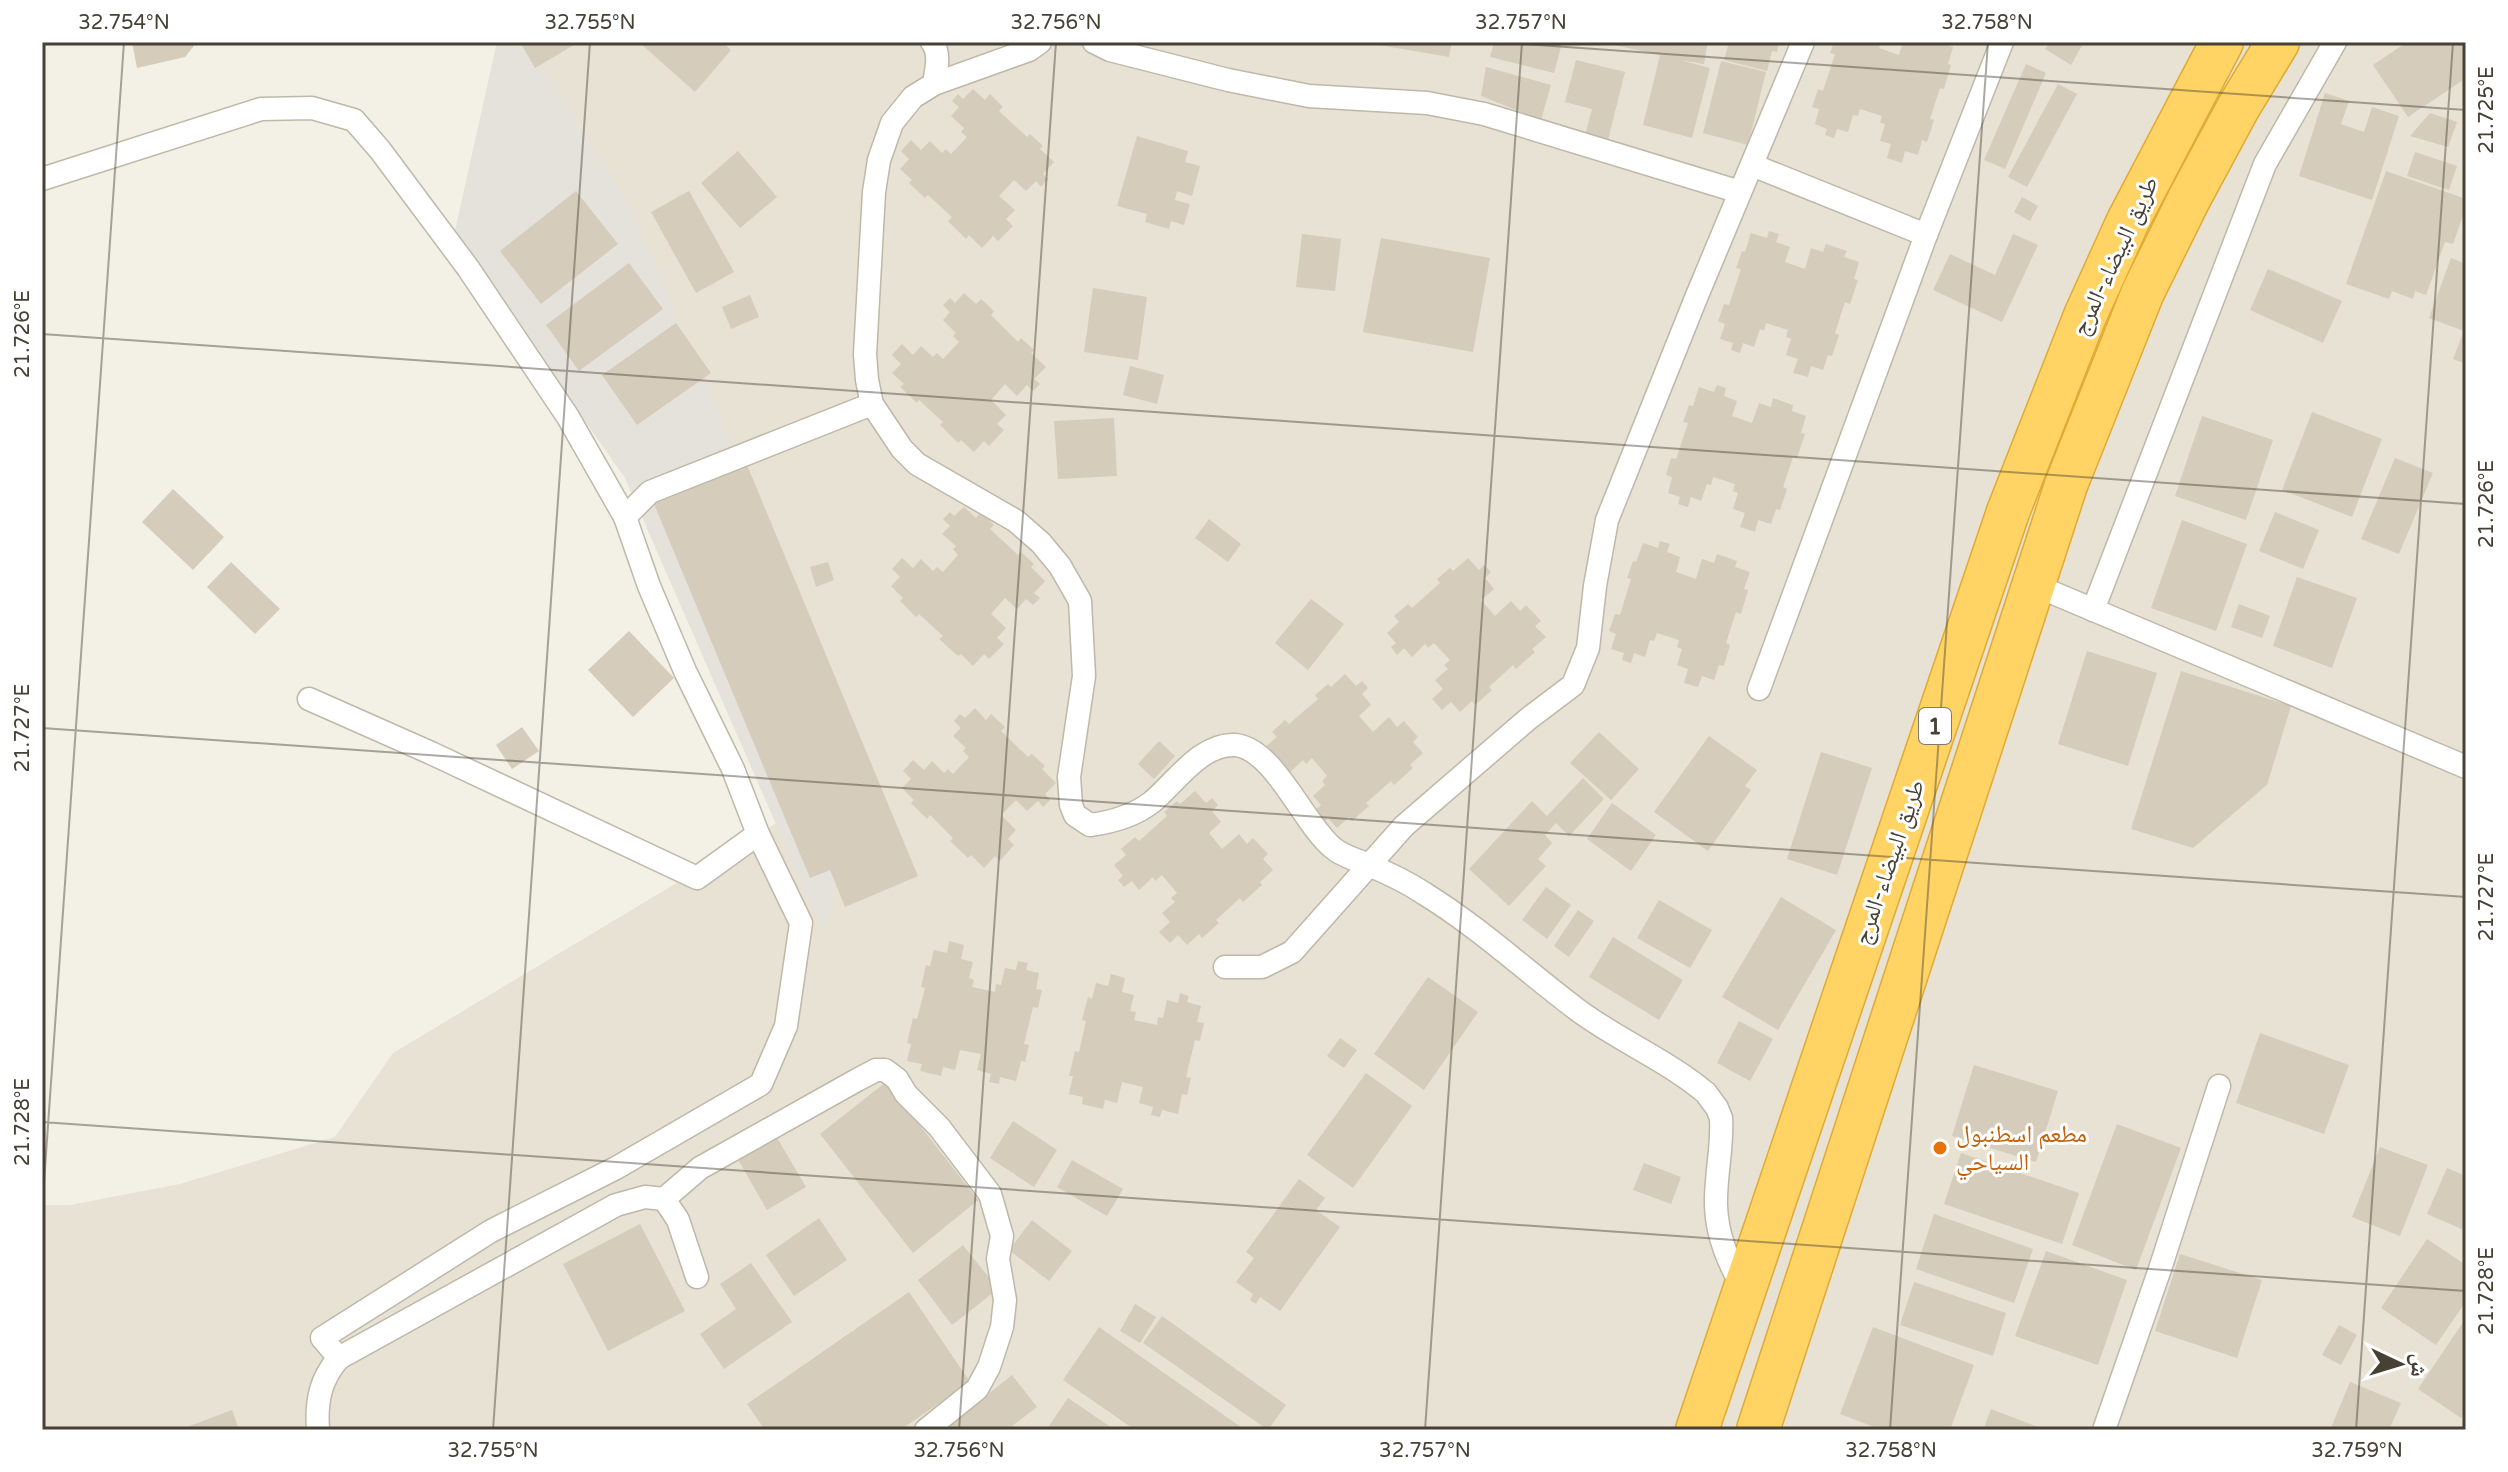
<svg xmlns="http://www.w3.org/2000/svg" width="2508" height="1472" viewBox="0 0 2508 1472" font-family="'Varela Round','Noto Naskh Arabic',sans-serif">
<rect width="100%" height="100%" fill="#f3f0e6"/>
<!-- residential -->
<path fill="#e7e2d4" d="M527,42H2466V1430H42V1205H70L180,1184L335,1137L393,1053L775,824L861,763Z"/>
<!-- industrial -->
<path fill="#e5e1db" d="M497,42H527L629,205L814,633L861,763L824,934L625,478L454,235Z"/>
<!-- building -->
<g fill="#d5ccbb">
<path d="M132,42H197L185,57L137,68Z"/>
<path d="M520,42H579L535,68Z"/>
<path d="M639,42H722L731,50L695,92Z"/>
<path d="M1379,42H1452L1449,57L1379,45Z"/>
<path d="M1494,42L1562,43L1554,73L1490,57Z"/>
<path d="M1601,42H1708L1704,64L1680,60L1710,68L1692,138L1643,125L1660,55Z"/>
<path d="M1729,42H1779L1777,52L1772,51L1767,71L1724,60Z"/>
<path d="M1834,42H1881L1879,48L1899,55L1903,42H1937L1953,47L1948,64L1951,65L1944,89L1940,88L1930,119L1934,120L1927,142L1922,140L1918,155L1905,151L1902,163L1887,158L1891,144L1880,141L1885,124L1880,123L1882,116L1860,109L1858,116L1853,115L1848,132L1837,129L1834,138L1825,135L1827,129L1815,124L1819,109L1812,107L1818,89L1823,91L1835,54L1830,53Z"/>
<path d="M2050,42H2084L2071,65L2045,49Z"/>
<path d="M2407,42H2466V78L2408,117L2373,65Z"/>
<path d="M1576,60L1625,72L1607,144L1584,139L1592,109L1565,102Z"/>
<path d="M1721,61L1766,72L1748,145L1703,133Z"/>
<path d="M2026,64L2046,73L2005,169L1984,160Z"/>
<path d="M1486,67L1551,85L1541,120L1481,96Z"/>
<path d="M2058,84L2077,94L2027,187L2008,177Z"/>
<path d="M973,89L985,100L990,94L1003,107L999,111L1027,137L1030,134L1043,146L1040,149L1054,162L1043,174L1048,179L1041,187L1036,181L1026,191L1014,180L999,196L1015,210L1006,219L1013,226L998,241L993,236L982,248L969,235L966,239L948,221L952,217L928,195L925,198L909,183L912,180L900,169L909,159L901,151L911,140L921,150L930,141L942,153L946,149L951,154L967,137L961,132L964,128L951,116L959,107L952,101L958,94L963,99Z"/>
<path d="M2325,93L2349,101L2341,124L2364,132L2372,107L2399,116L2372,200L2299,176Z"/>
<path d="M2430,113L2457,122L2448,147L2410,136Z"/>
<path d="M1137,136L1188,151L1185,162L1200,166L1192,196L1177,191L1175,200L1190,204L1184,225L1171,221L1169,229L1145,222L1147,214L1117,206Z"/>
<path d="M738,151L777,197L740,228L701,183Z"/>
<path d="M2415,152L2457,166L2449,190L2407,176Z"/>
<path d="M2386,171L2466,199V207L2453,244L2445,242L2426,295L2415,291L2413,299L2392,291L2389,299L2346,284Z"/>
<path d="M576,191L618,244L541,304L500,251Z"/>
<path d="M689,191L734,272L696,293L651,212Z"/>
<path d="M2022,197L2038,206L2030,221L2014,212Z"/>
<path d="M1769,231L1779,234L1776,242L1790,247L1785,262L1805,269L1811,248L1823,252L1826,244L1847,251L1844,257L1859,262L1854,279L1858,280L1850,304L1845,302L1835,333L1839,335L1832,356L1828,355L1823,370L1811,366L1808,377L1793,373L1798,359L1786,355L1791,339L1786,337L1788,330L1766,323L1764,331L1760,329L1754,347L1743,343L1740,353L1731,350L1733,343L1720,339L1725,324L1718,321L1724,304L1729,305L1741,269L1736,268L1742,251L1745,252L1751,233L1767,238Z"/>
<path d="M1302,234L1341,239L1335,291L1296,287Z"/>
<path d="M2013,234L2038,245L2002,322L1933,290L1950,254L1995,275Z"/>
<path d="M1381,238L1490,258L1473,352L1363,332Z"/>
<path d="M2451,258L2466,264V364L2453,359L2464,331L2429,318Z"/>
<path d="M629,263L663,309L579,371L546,325Z"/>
<path d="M2268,269L2342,301L2323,343L2250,310Z"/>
<path d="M1093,288L1147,297L1138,360L1084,352Z"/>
<path d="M964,293L976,304L981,299L994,311L991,315L1018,342L1021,338L1034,350L1031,353L1046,367L1034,379L1040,384L1033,391L1027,385L1017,396L1005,384L991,400L1006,415L997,424L1004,430L989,446L984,441L974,452L961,440L958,443L940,425L943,422L919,400L917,403L900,387L904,384L892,373L901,364L892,355L902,344L913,355L921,346L933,357L937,353L943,359L959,342L953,336L956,333L943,320L950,312L943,305L950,298L955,303Z"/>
<path d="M750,295L759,317L731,329L722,307Z"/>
<path d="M676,323L711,373L637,425L602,375Z"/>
<path d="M1130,366L1164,375L1157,404L1123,395Z"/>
<path d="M1717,385L1726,388L1724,396L1737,401L1732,416L1752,423L1759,403L1771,407L1773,398L1793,405L1792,411L1806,416L1801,433L1805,434L1797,458L1793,457L1783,487L1787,489L1780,510L1776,509L1771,524L1758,520L1755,532L1740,527L1745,513L1733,509L1738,493L1733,491L1735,484L1713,477L1711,485L1707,484L1701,501L1691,497L1688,507L1678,504L1680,497L1668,493L1672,477L1666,475L1671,458L1676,459L1688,423L1683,422L1689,405L1693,406L1699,387L1714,392Z"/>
<path d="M2312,412L2382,439L2352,517L2282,490Z"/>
<path d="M2202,416L2273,440L2246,520L2175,496Z"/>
<path d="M1114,418L1117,476L1058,479L1054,421Z"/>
<path d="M2395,458L2433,473L2399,554L2361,539Z"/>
<path d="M747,465L918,876L845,907L830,870L810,878L654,504Z"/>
<path d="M173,489L224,537L193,570L142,522Z"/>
<path d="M964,507L976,518L981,512L994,525L990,529L1018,555L1021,552L1034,564L1031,567L1045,581L1034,593L1040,598L1033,605L1026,599L1017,609L1005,598L991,614L1006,628L997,638L1004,644L989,659L984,654L973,666L961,654L958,656L939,639L943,636L919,614L916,617L900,601L903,598L891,586L900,577L892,569L902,558L913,568L921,559L933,571L937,567L943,572L958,555L953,549L956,546L942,534L950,526L943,519L950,512L954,516Z"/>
<path d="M2275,512L2319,530L2303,569L2259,551Z"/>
<path d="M1209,519L1241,544L1228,562L1195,538Z"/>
<path d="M2182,520L2247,544L2216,631L2151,608Z"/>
<path d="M1660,541L1670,544L1667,552L1680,557L1676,572L1696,579L1702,559L1714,563L1717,554L1737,561L1735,567L1750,572L1744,589L1748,590L1741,614L1736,612L1726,643L1730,645L1724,666L1719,665L1714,680L1702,676L1698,687L1684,683L1688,669L1677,665L1682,649L1677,647L1679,640L1657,633L1654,641L1650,640L1645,657L1634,653L1631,663L1622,660L1624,653L1611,649L1616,634L1609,631L1615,614L1620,615L1631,579L1627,578L1633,561L1636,562L1643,543L1658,548Z"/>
<path d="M1468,558L1479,570L1484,565L1491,572L1485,578L1494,589L1481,600L1495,616L1511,601L1520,611L1526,605L1541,621L1535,626L1546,637L1532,649L1535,652L1516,669L1513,665L1489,687L1492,690L1475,705L1472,701L1460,712L1451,702L1442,710L1432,699L1443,689L1435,680L1448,669L1444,665L1450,660L1434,643L1428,648L1425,644L1412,657L1404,648L1397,655L1391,647L1396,643L1387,633L1399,622L1394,616L1408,604L1412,608L1440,583L1437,579L1450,568L1453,571Z"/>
<path d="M231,562L280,609L255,634L207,587Z"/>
<path d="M828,562L834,580L816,587L810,567Z"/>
<path d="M2297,577L2357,598L2332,668L2273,646Z"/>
<path d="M1311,599L1344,624L1308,670L1275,643Z"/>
<path d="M2239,604L2270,616L2262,638L2231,627Z"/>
<path d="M629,631L674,678L633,717L588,670Z"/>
<path d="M2087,651L2157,673L2128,766L2058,744Z"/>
<path d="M2181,671L2291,706L2267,785L2193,848L2131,829Z"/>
<path d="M1345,674L1356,686L1362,681L1368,688L1362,694L1371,705L1359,716L1373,732L1389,717L1397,727L1404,721L1418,737L1413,742L1423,753L1410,765L1413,768L1394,785L1391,781L1366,803L1369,806L1352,821L1349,817L1337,828L1328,818L1320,826L1310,815L1321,805L1313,796L1325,785L1322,781L1327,776L1312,758L1306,764L1303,760L1289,773L1264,748L1277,737L1272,732L1285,720L1289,724L1318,699L1315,695L1328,684L1331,687Z"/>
<path d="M975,708L986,720L991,714L1005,727L1001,731L1028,757L1032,754L1045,766L1042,769L1056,783L1045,794L1050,800L1043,807L1038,801L1027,811L1016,800L1001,815L1016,830L1008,839L1014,845L1000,861L995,856L984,868L971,855L968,858L950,841L953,838L930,815L927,819L911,803L914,800L902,788L911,779L903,771L913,760L924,770L932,761L944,773L948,769L953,774L969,757L963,751L966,748L953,736L961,728L954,721L960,714L965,718Z"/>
<path d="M522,727L539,751L512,769L496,745Z"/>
<path d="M1599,732L1639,769L1611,800L1570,763Z"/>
<path d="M1709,736L1757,770L1745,786L1751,790L1708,851L1654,812Z"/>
<path d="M1159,741L1175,756L1154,779L1138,764Z"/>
<path d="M1821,752L1872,768L1837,875L1787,859Z"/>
<path d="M1583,778L1604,799L1569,836L1556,823L1545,835L1552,843L1538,859L1546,866L1509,906L1469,869L1532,801L1547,816Z"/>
<path d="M1195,791L1206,803L1212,798L1218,805L1212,811L1221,822L1209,833L1222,849L1239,834L1247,844L1253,838L1268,854L1263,859L1273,870L1260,882L1262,885L1243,902L1240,898L1216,920L1219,923L1202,938L1199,934L1187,945L1178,935L1170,943L1159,932L1170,922L1162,913L1175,902L1171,898L1177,893L1162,875L1155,881L1153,877L1139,890L1132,881L1124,887L1118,880L1123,876L1114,865L1126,855L1121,849L1135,837L1139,841L1167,816L1164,812L1177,801L1180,804Z"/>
<path d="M1612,803L1656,835L1631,871L1587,839Z"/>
<path d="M1546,887L1571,905L1547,939L1522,920Z"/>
<path d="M1781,897L1836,930L1778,1030L1722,997Z"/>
<path d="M1659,900L1712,930L1690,968L1637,938Z"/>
<path d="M1578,910L1594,921L1569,957L1554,946Z"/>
<path d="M1613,937L1683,980L1659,1020L1589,977Z"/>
<path d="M949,941L964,945L961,959L973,962L969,978L974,980L972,987L995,992L996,984L1001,985L1005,968L1016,970L1018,961L1028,963L1026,970L1039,973L1036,989L1042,990L1038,1008L1033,1007L1024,1044L1029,1045L1025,1062L1021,1061L1016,1081L1000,1077L999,1084L989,1082L991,1074L977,1070L981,1054L960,1050L955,1070L943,1067L941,1076L920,1071L922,1064L907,1061L911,1044L907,1043L913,1018L917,1019L925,988L921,987L926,965L930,966L934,950L947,953Z"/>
<path d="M1111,974L1125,978L1122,992L1134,995L1130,1011L1136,1012L1134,1020L1157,1025L1158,1017L1163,1018L1167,1000L1178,1003L1180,993L1189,996L1187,1002L1201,1006L1197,1022L1204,1023L1200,1041L1195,1040L1186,1077L1191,1078L1187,1095L1182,1094L1178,1114L1162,1110L1160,1117L1151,1115L1153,1107L1139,1103L1143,1087L1122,1082L1117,1103L1105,1100L1103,1109L1082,1104L1083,1097L1069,1094L1073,1076H1069L1075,1051L1079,1052L1086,1021L1082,1020L1088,997L1092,999L1096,983L1108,986Z"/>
<path d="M1428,977L1478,1012L1424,1090L1374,1054Z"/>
<path d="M1739,1021L1773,1039L1750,1081L1717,1063Z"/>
<path d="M2260,1033L2349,1065L2324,1134L2236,1103Z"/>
<path d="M1340,1038L1357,1050L1344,1068L1327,1056Z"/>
<path d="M1974,1065L2058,1091L2036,1162L1952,1136Z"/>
<path d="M1366,1073L1412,1106L1353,1188L1307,1155Z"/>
<path d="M886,1082L978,1200L913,1253L820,1134Z"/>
<path d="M1013,1121L1057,1150L1034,1187L990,1158Z"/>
<path d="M2117,1124L2181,1148L2136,1270L2072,1245Z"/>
<path d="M776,1136L806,1187L767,1210L737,1158Z"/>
<path d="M2380,1147L2428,1165L2400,1236L2352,1217Z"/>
<path d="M1961,1153L2079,1193L2062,1244L1944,1204Z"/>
<path d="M1072,1160L1123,1189L1107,1216L1057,1187Z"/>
<path d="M1644,1163L1681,1177L1671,1204L1633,1190Z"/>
<path d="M2447,1168L2466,1176V1231L2427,1214Z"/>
<path d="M1299,1179L1325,1198L1316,1210L1340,1227L1280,1311L1260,1297L1256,1304L1250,1300L1253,1294L1236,1282L1254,1258L1246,1252Z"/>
<path d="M1934,1214L2033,1249L2014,1303L1916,1269Z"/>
<path d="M819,1218L847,1260L794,1296L766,1255Z"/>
<path d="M1032,1220L1072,1251L1049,1281L1009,1250Z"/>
<path d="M640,1224L685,1311L608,1351L563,1264Z"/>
<path d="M2427,1239L2466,1265V1301L2436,1345L2381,1308Z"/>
<path d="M963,1245L998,1289L952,1325L918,1280Z"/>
<path d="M2046,1251L2127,1280L2098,1365L2015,1336Z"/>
<path d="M2180,1254L2262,1280L2237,1358L2155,1331Z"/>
<path d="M751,1263L792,1322L724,1369L700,1334L736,1309L720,1284Z"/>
<path d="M1914,1282L2006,1313L1993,1356L1900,1325Z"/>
<path d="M909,1292L970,1382L900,1430H765L747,1404Z"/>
<path d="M1135,1304L1156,1317L1140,1343L1120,1331Z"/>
<path d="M1162,1316L1286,1405L1268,1430L1143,1343Z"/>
<path d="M2466,1318V1410L2461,1418L2418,1389Z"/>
<path d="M2339,1325L2357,1335L2341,1365L2322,1355Z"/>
<path d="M1099,1327L1245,1430H1135L1063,1380Z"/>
<path d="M1873,1327L1974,1365L1950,1430H1882L1840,1414Z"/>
<path d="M1012,1375L1037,1407L1007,1430H953L949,1425Z"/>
<path d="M2350,1382L2401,1403L2389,1430H2330Z"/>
<path d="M1068,1398L1115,1430H1046Z"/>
<path d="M1991,1409L2046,1430H1983Z"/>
<path d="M232,1410L239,1430H188L187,1427Z"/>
</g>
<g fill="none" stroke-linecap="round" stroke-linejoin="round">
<defs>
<g id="street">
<path d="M932,42C941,54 936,70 934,84"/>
<path d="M1040,42L1029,50L934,84L913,97L892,123L879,160L874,192L865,354L867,380L872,404L902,449L917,464L1016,521L1041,543L1060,566L1080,601L1084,676L1069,777L1071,805L1075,815L1090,825C1113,822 1134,816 1152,802C1175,783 1201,743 1235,745C1274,748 1304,825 1333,848C1342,856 1355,859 1366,864C1386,872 1407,882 1425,894C1480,928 1527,972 1579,1011C1620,1041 1668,1061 1706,1093L1717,1108L1721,1118C1723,1147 1715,1177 1716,1206C1717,1237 1729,1263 1744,1290"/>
<path d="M1094,42L1110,50L1228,80L1309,96L1427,103L1484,114L1740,192"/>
<path d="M1752,165L1926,235"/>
<path d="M42,179L261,109L312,108L354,120L380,150L468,268L568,417L625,517"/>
<path d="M2032,584L2466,767"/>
<path d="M2093,610L2265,164L2335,42"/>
<path d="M1759,689L1926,235L2002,42"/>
<path d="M309,699L431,753L697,878L758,834"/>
<path d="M1225,967H1262L1292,952L1404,826L1528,719L1573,685L1588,648L1595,586L1607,520L1696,298L1803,42"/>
<path d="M664,1199L700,1168L857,1080L876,1070H885L897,1079L906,1094L939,1127L990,1194L1002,1236L998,1259L1005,1300L1002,1327L989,1367L977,1389L926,1430"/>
<path d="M339,1358L322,1338L491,1231L616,1168L761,1084L786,1026L801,923L758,834L733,769L685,671L649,586L625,517L650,492L872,404"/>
<path d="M318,1430C316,1402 320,1379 339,1358L616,1205L645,1197L664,1199L678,1220L697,1277"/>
<path d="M2104,1430L2160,1269L2219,1086"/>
</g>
<g id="highway">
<path d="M1697,1430L2008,512L2085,316L2128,221L2222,42"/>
<path d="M1758,1430L2066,485L2143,292L2189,199L2238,108L2278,42"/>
</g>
</defs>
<!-- street casing -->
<use href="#street" stroke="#bfb8a8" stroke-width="25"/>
<!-- highway casing -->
<use href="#highway" stroke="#e1aa32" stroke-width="45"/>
<!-- street -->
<use href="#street" stroke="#fff" stroke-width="22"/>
<!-- highway -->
<use href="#highway" stroke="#ffd465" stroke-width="42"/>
</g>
<!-- ticks -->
<path fill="none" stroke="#464035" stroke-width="2" stroke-opacity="0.45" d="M1494,42L2466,110M42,334L2466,504M42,728L2466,897M42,1122L2466,1291M42,1211L124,42M493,1430L590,42M959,1430L1056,42M1425,1430L1522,42M1890,1430L1988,42M2356,1430L2453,42"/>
<!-- markers -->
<circle fill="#e8710a" stroke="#fff" stroke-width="3" cx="1940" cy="1148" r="8"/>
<g text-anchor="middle" stroke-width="6" stroke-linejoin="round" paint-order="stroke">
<!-- shield labels -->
<rect fill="#fff" stroke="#7e7972" stroke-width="2" x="1919" y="708" width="32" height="36" rx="6"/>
<g font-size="22" font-weight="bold" fill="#464035">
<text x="1935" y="734">1</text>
</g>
<!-- street labels -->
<g font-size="24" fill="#464035" stroke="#fff">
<text transform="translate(2115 256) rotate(-65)" y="8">طريق البيضاء-المرج</text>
<text transform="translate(1889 862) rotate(-71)" y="8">طريق البيضاء-المرج</text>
</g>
<!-- food labels -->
<g font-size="24" fill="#c56008" stroke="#fff" text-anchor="start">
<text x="1956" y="1142">مطعم اسطنبول<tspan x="1956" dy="28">السياحي</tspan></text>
</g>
</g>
<!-- border -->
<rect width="2508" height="1472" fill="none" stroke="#ffffff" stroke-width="88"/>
<!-- north arrow -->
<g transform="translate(2400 1364) rotate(94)" stroke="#ffffff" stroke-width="6" paint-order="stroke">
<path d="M0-6L14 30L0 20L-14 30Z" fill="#464035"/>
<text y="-12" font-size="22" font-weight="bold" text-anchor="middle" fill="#464035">ش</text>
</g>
<rect x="44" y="44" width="2420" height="1384" fill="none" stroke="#464035" stroke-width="3"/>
<g font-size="20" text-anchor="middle" fill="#464035">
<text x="124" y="29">32.754°N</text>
<text x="590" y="29">32.755°N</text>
<text x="1056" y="29">32.756°N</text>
<text x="1521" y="29">32.757°N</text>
<text x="1987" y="29">32.758°N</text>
<text transform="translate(2486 110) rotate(-90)" y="7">21.725°E</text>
<text transform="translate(22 334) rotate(-90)" y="7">21.726°E</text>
<text transform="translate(2486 504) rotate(-90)" y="7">21.726°E</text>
<text transform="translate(22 728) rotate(-90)" y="7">21.727°E</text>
<text transform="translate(2486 897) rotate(-90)" y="7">21.727°E</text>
<text transform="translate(22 1122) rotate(-90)" y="7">21.728°E</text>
<text transform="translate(2486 1291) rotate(-90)" y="7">21.728°E</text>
<text x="493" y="1457">32.755°N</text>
<text x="959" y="1457">32.756°N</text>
<text x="1425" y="1457">32.757°N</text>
<text x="1891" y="1457">32.758°N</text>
<text x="2357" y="1457">32.759°N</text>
</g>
</svg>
